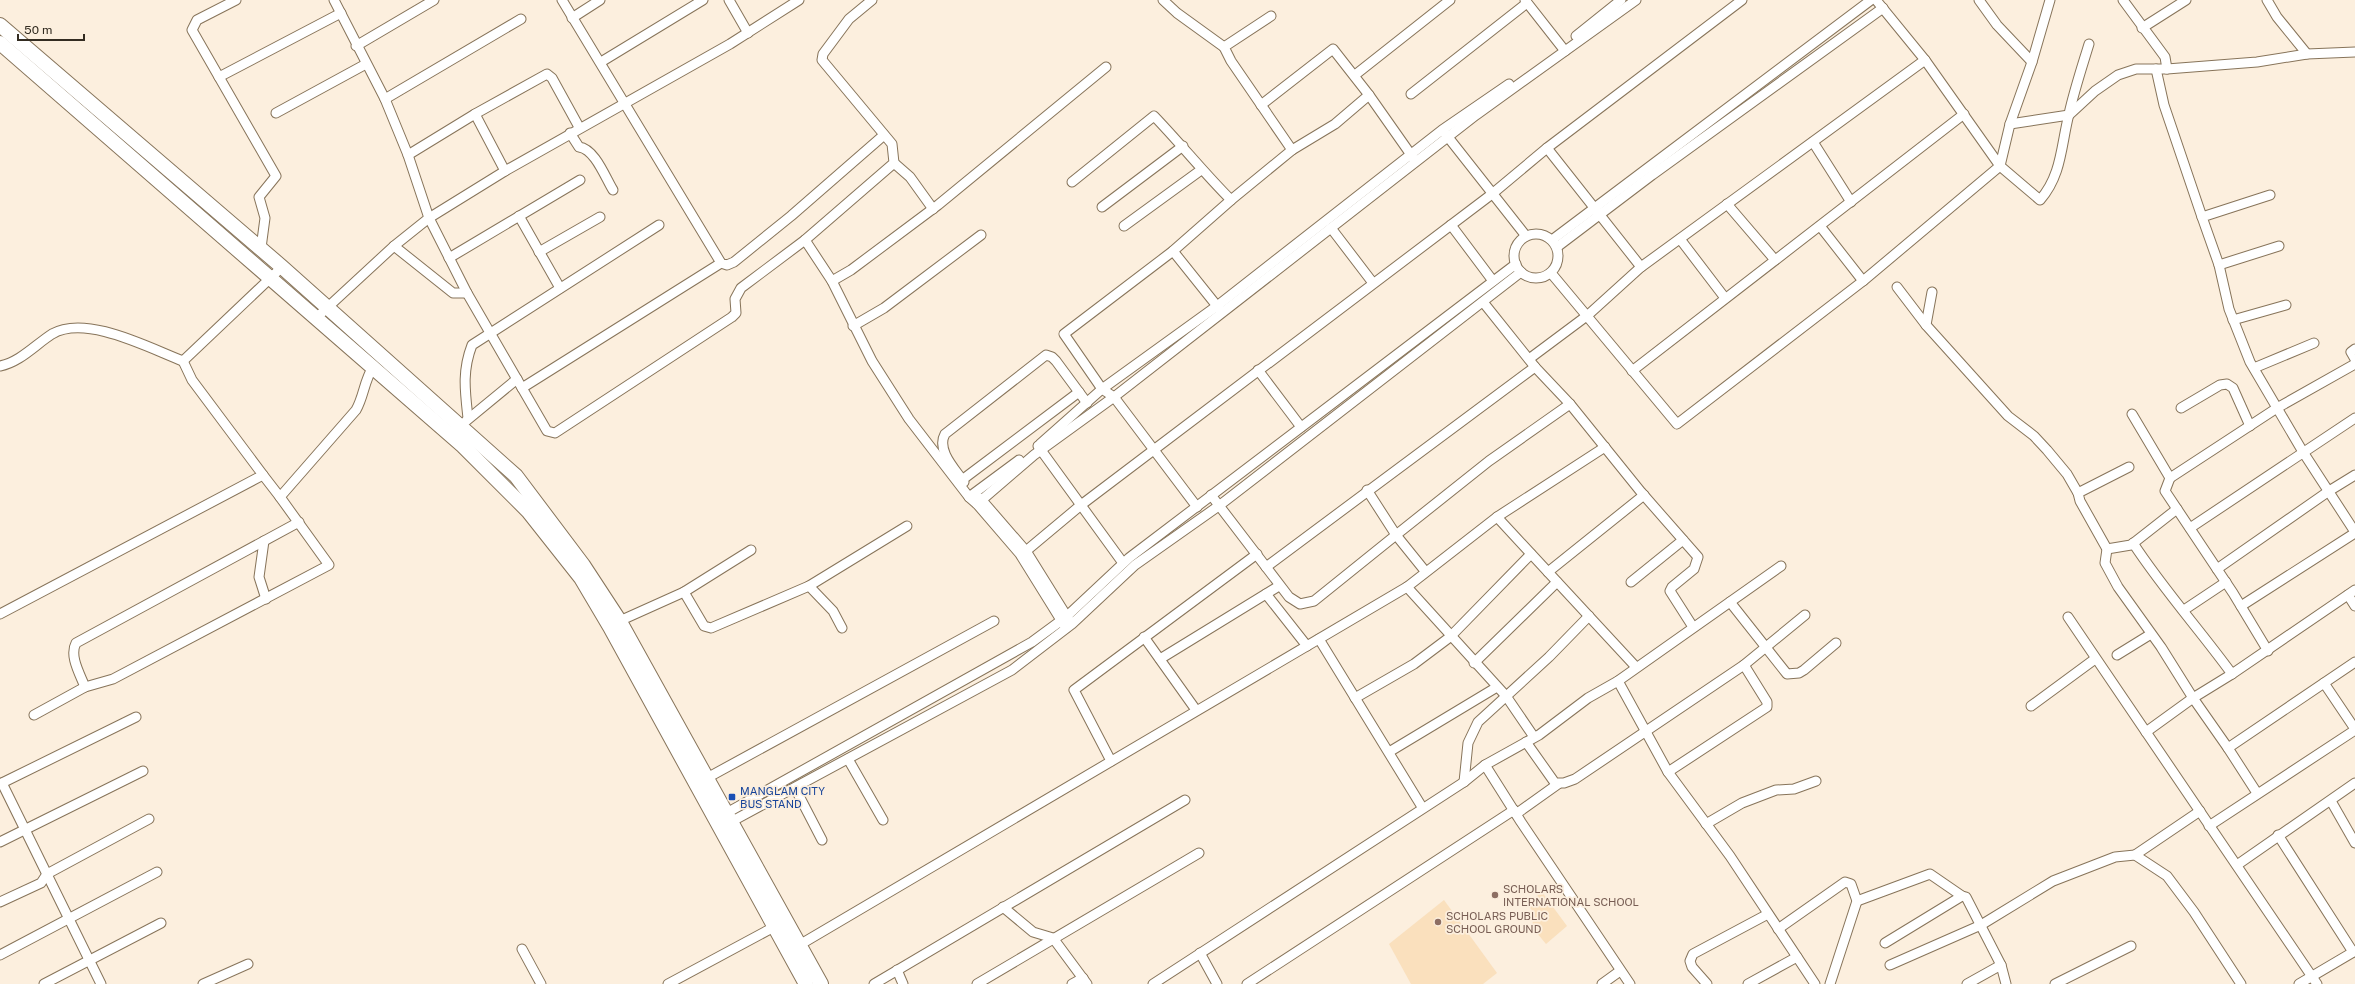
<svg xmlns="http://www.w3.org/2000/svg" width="2355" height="984" viewBox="0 0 2355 984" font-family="'Public Sans',sans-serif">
<rect width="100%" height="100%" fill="#fcefde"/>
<!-- built -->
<g fill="#fae0bd">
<path d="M1542,892L1567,926L1546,944L1532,927L1534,913L1527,904Z"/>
<path d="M1444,900L1497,973L1483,984H1411L1389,944Z"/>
</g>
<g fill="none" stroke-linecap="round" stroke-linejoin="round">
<defs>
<g id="minor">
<path d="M236,0L197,20L192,30L276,176L259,197L265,218L261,248"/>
<path d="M562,0L721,263L727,265L734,262L791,216L884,135"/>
<path d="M729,0L748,33"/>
<path d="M799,0L730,44L505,171L429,218L467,293L547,431L555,433L732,317L736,313L735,299L741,288L805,240L832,281L872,361L909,419L969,497L977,504L1020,554L1066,628"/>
<path d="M1163,0L1177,13L1224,47"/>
<path d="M1525,0L1565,51"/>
<path d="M1979,0L1997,25L2032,62"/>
<path d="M2050,0L2032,62L2010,124L2000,166L2040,200C2062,175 2061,145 2069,114C2074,91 2082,67 2089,44"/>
<path d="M2123,0L2165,57L2167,69"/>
<path d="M2267,0L2277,17L2307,54"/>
<path d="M572,18L600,0"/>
<path d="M2142,28L2186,0"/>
<path d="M1576,36L1621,0"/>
<path d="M356,46L434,0"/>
<path d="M601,62L703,0"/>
<path d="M2156,69L2164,105L2202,217"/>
<path d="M1355,75L1450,0"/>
<path d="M219,77L341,13"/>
<path d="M1411,94L1527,3"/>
<path d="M385,99L521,19"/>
<path d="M1261,105L1333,49L1369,95"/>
<path d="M276,113L366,64"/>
<path d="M475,114L505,171"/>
<path d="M2010,124L2069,115L2095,91L2118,75L2136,69H2167L2257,62L2307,54L2355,52"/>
<path d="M1444,132L1526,236"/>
<path d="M570,133L579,147C595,149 605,177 613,190"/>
<path d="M1813,142L1851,202"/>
<path d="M1547,148L1641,267"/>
<path d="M1292,150L1335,124L1369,95L1414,159"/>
<path d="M408,155L475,114L547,74L552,78L579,127"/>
<path d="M894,163L910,177L933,209"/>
<path d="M1072,182L1154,116C1180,143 1204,173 1231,200"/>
<path d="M2270,195L2202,217L2219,265L2229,309L2250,362L2303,452L2355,532"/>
<path d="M1727,204L1775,260"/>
<path d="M1102,207L1183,146"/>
<path d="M519,216L560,288"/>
<path d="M1451,225L1493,281"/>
<path d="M1124,226L1201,170"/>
<path d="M1820,226L1863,281"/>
<path d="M1331,228L1373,283"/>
<circle cx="1536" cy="256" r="22"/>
<path d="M1680,239L1725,298"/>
<path d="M805,240L894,163L892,144L822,60L823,54L849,19L872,0"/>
<path d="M1552,240L1871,0"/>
<path d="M394,246L453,293H467"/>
<path d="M1557,247L1652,175L1883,8"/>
<path d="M1173,251L1221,311"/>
<path d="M539,252L600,217"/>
<path d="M449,258L580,180"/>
<path d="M2219,265L2279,246"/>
<path d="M1551,273L1677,424L1863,281L2000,166L1925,60L1876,0"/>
<path d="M832,281L851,270L938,205L1106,67"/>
<path d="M1897,287L1926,325"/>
<path d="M1932,292L1926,325L2008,416L2034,436L2047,450L2067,474L2078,493"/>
<path d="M1483,302L1535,367L1570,404L1641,492L1698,557L1694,569L1672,587L1670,591L1693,627"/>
<path d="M315,319L394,246L429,218L408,155L385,99L334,0"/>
<path d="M2233,320L2286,305"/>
<path d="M853,326L884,308L981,235"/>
<path d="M2355,349L2351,352L2355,359"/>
<path d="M1529,359L1588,315L1641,267L1925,60"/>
<path d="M0,366C20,362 35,345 52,334C86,314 149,348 183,361L282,267"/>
<path d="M2254,368L2314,343"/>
<path d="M1258,370L1301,427"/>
<path d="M1632,371L1964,114"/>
<path d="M522,388L721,263"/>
<path d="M2181,408L2220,385L2227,384L2233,388L2250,426"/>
<path d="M2132,414L2170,478L2165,491L2233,593L2268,651"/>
<path d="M468,418C465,391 462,371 472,345L659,225"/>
<path d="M466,421L517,379"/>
<path d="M1040,444L1102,389L1217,306L1442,130L1509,84"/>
<path d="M1038,446L1123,563"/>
<path d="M2129,467L2078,493L2080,501L2107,549L2105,563L2118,587L2161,647L2193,698L2228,748"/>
<path d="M263,475L280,497"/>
<path d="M2170,478L2277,408L2355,364"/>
<path d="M962,480L1079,392"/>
<path d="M964,482C955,469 936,450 945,434L1046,355L1052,357L1056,361L1087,403"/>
<path d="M1211,495L1289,597L1300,604L1314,601L1396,535L1367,490"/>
<path d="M969,497L1019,460"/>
<path d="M980,498L1026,551L1069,620"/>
<path d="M977,504L1034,455L1114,397L1476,115L1636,0"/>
<path d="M1197,507L1114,397L1102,389L1064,334L1173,251L1231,200L1292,150L1231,61L1224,47L1271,16"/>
<path d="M1497,517L1636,667"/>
<path d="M2190,528L2355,418"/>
<path d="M264,541L259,577L266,599"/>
<path d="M2133,543C2163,589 2200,630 2232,674"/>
<path d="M2107,549L2131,545L2177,509"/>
<path d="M1026,551L1081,505L1492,194L1547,148L1742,0"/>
<path d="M1266,567L1535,367"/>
<path d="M2217,569L2329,491L2355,475"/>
<path d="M1425,571L1396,535L1489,461L1570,404"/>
<path d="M1548,572L1644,495"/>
<path d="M1631,582L1683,540"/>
<path d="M809,586L907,526"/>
<path d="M1407,587L1506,696L1534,737"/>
<path d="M684,592L751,550"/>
<path d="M1266,594L1307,646"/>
<path d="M2348,595L2355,606"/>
<path d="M1730,602L1787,674L1799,673L1804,670L1836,643"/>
<path d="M2241,606L2355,533"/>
<path d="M2184,610L2226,582"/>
<path d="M0,614L263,475L192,380L183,361"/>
<path d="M2068,617L2317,984"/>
<path d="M615,623L684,592L704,626L711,628L809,586L833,611L842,628"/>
<path d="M1144,637L1196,710"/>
<path d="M1319,639L1422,807"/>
<path d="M2117,655L2151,634"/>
<path d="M1160,659L1279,586"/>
<path d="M1474,663L1557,582"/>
<path d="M1618,681L1668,772L1730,856L1815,984"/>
<path d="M2324,683L2355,729"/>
<path d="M85,687L113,679L329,565L280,497L356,410C364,396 364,381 373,367"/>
<path d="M1355,698L1414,664L1450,637L1531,554"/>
<path d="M2031,706L2095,659"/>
<path d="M34,715L85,687C80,674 69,656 76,643L299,522"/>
<path d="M2146,732L2193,698L2232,674L2355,590"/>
<path d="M1526,742L1555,783H1564L1575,779L1744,665L1805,615"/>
<path d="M1389,752L1497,687"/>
<path d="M848,759L883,820"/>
<path d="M1111,761L1074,690L1257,554"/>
<path d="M1485,765L1521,822L1630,984"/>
<path d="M1668,772L1767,707V702L1744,665"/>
<path d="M707,778L994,621"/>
<path d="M1464,782L1468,743L1478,722L1549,657L1589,616"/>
<path d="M2,783L101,984"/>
<path d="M0,784L136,717"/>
<path d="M795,788L822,840"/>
<path d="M2257,793L2228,748L2355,662"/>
<path d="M2331,801L2355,843"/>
<path d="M1516,814L1558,784"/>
<path d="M723,815L1032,642L1066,617L1129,558L1516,264"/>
<path d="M727,824L1012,670L1072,624L1135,565L1220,505L1521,272"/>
<path d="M1706,824L1742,803L1776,790L1794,789L1816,781"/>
<path d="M2209,826L2355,730"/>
<path d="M2278,835L2353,952"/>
<path d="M0,842L143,771"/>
<path d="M2135,855L2200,811"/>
<path d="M2237,865L2355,783"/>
<path d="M1857,901L1930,874L1962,896"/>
<path d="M0,902L41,883L47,874L149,819"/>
<path d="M1003,907L1033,932L1053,938L1087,984"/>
<path d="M1778,929L1845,882L1851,884L1857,901L1830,984"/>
<path d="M1885,943L1962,896L1966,897L2001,965L2006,984"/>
<path d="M796,947L1407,587L1497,517L1605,447"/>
<path d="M522,949L541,984"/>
<path d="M1200,953L1217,984"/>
<path d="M0,955L157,872"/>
<path d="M1890,965L1981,925L2053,881L2115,857L2135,855L2167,876L2194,912L2241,984"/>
<path d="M897,970L903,984"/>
<path d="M44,984L161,923"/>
<path d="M203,984L248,964"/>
<path d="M668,984L774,927"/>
<path d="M874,984L1185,800"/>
<path d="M977,984L1199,853"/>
<path d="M1072,984L1083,978"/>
<path d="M1153,984L1464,782L1485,765L1539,735L1588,698L1618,681L1781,566"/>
<path d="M1247,984L1514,810"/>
<path d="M1602,984L1620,971"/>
<path d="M1707,984L1692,967L1690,961L1693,954L1768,914"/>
<path d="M1748,984L1797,957"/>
<path d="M1967,984L2001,965"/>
<path d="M2055,984L2131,946"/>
<path d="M2299,984L2355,951"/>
</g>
<g id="primary">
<path d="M0,25L282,267L516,476L583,565L619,620L821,984"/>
<path d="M0,43L463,446L528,511L581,578L610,627L806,984"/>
</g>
</defs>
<!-- minor casing -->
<use href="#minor" stroke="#87745a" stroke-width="11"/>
<!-- primary casing -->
<use href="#primary" stroke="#87745a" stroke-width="16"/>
<!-- minor -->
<use href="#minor" stroke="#fff" stroke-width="9"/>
<!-- primary -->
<use href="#primary" stroke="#fff" stroke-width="14"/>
</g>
<!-- markers -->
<rect fill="#1a4fb4" stroke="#fcefde" stroke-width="1.5" x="728" y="793" width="8" height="8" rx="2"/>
<g fill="#8d6e63" stroke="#fcefde" stroke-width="1.5">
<circle cx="1495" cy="895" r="4"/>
<circle cx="1438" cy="922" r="4"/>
</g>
<g text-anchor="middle" stroke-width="3.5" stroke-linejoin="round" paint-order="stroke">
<!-- transit labels -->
<g font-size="11" fill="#164399" stroke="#fcefde" text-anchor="start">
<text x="740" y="795">MANGLAM CITY<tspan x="740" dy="13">BUS STAND</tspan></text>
</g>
<!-- education labels -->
<g font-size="11" fill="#785e54" stroke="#fcefde" text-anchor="start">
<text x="1503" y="893">SCHOLARS<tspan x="1503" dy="13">INTERNATIONAL SCHOOL</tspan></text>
<text x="1446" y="920">SCHOLARS PUBLIC<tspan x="1446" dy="13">SCHOOL GROUND</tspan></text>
</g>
</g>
<!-- scale -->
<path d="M18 34v6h66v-6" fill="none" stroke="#332c21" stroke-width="2"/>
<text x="24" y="34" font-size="12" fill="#332c21" stroke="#fcefde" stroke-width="3" paint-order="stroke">50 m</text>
</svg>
